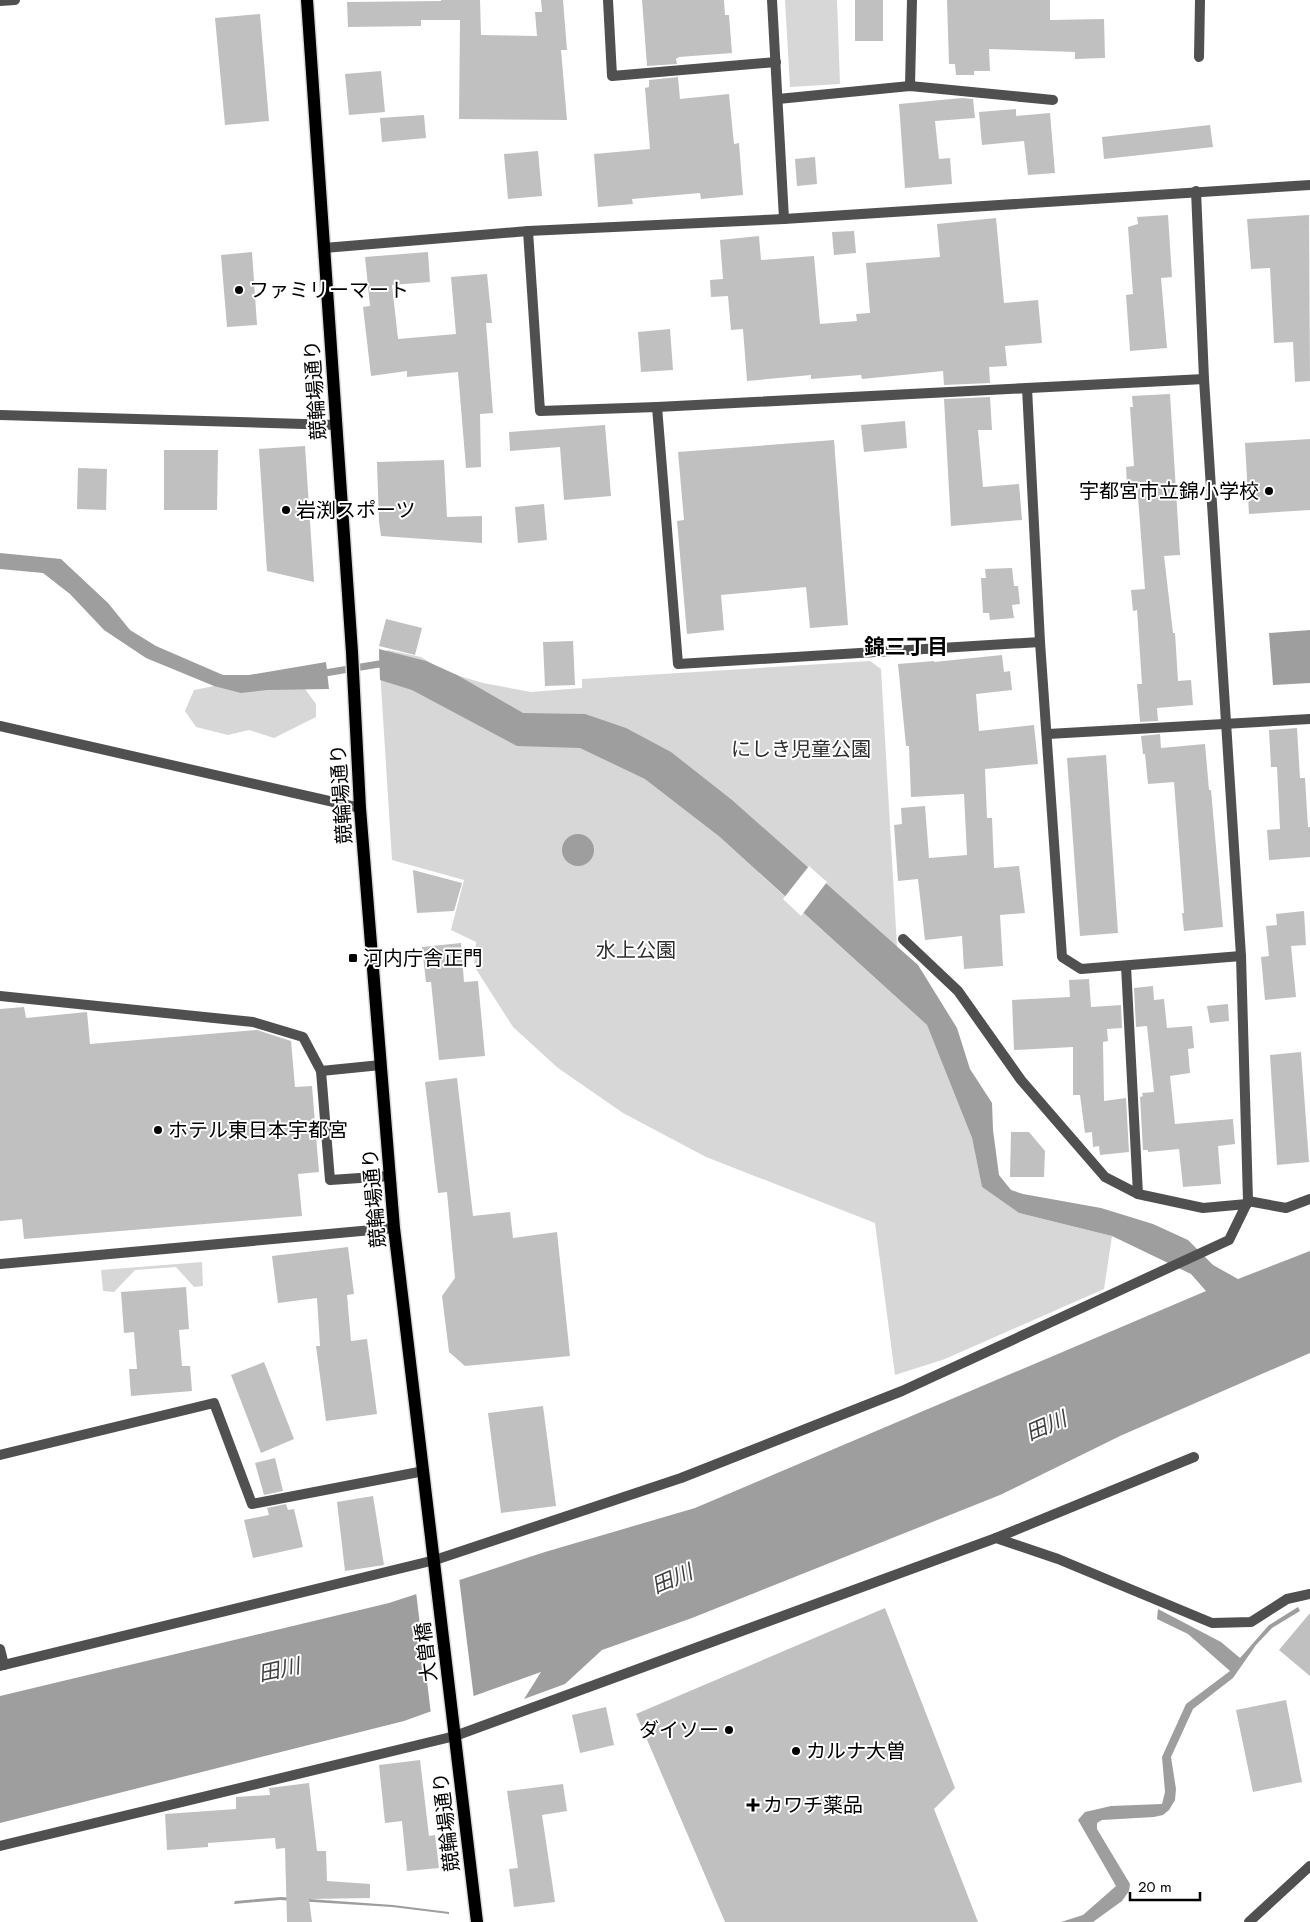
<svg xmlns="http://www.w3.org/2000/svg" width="1310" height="1922" viewBox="0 0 1310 1922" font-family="Jost,'Noto Sans JP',sans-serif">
<rect width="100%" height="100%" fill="#fff"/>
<!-- green -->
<g fill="#d7d7d7">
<path d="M785,0H837L840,84L790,87Z"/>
<path d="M388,650L421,657L446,672L483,683L531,692L582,688V679L870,661L881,669L897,947L802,863L759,873L927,1025L972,1138L982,1187L1019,1213L1112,1236L1104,1289L945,1359L895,1375L875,1223L706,1157L623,1113L558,1068L513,1027L474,966L476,942L451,930L464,880L392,860L379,654Z"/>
<path d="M219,685L274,686L305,689L316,704V717L274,738L249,730L228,735L196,727L185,711L194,690Z"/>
<path d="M202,1262L203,1286L194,1287L176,1267L135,1270L114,1292L103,1291L101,1270Z"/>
</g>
<!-- water -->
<g fill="#9e9e9e">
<path d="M0,553L61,559L108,603L130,630L156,646L223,675H249L326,662L329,689L267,690L241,693L214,686L146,658L104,630L70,594L43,573L0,569Z"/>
<path d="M1310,630V683L1273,685L1269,633Z"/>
<path d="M379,649L426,661L457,675L523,713L585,714L626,728L671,752L732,800L918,965L957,1028L970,1069L992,1103L993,1130L999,1175L1011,1190L1023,1194L1101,1208L1153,1224L1188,1240L1213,1265L1238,1279L1310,1251V1353L1120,1436L1000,1495L692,1618L602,1650L565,1684L524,1699L541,1672L404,1721L0,1823V1696L389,1603L545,1552L695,1508L1206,1291L1191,1274L1112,1236L1019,1213L982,1187L972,1138L927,1025L720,837L645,779L580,748L517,746L412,690L380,680Z"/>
<circle cx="578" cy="850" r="16"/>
<path d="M1298,1607L1300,1611L1272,1628L1256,1645L1233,1678L1193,1709L1171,1757L1176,1789L1175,1800L1169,1810L1163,1815L1154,1817L1102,1820L1097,1823V1829L1130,1884L1129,1891L1122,1901L1093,1922H1061L1083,1915L1116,1886L1078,1820L1085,1812L1111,1806L1162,1804L1165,1792L1162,1757L1186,1704L1230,1671L1188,1634L1157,1619L1158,1609L1221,1642L1240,1658L1269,1625Z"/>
<path d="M281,1897L393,1905L449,1912V1914L392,1907L280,1900L234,1904L235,1901Z"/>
</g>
<!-- pier -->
<g fill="#fff">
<path d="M809,866L827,882L801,916L783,899Z"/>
<path d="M459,1578L474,1699L431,1714L416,1592Z"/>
</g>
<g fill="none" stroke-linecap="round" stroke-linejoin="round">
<!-- stream -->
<path stroke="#9e9e9e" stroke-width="7" d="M319,674L379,664L387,666"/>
</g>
<!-- building -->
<g fill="#c0c0c0">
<path d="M441,0H480L481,35L537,36L535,12H542L541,0H563L567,50H561L567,120L459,119L460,20H421V26L348,27L347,2L441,1Z"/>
<path d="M642,0H724L725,15H729L732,53L679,57L676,59L677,64L647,66Z"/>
<rect x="855" y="0" width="28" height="41"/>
<path d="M947,0H1050V20L1104,19L1105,58L1075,59V52L989,49L990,71H974V75H956L955,64H949Z"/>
<path d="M260,14L269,121L225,125L215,18Z"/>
<path d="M381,71L385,112L349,115L345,74Z"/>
<path d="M678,77L680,99L729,94L734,144L739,143L743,195L701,199L700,193L632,199L633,204L598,207L594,154L650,149L645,88L649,87V80Z"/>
<path d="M962,98L973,99L975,118L935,121L939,159L950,158L952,184L905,188L899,104Z"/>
<path d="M1016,109V116L1050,113L1055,173L1028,175L1024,141L982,145L979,112Z"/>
<path d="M424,115L426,138L382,142L380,118Z"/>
<path d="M1210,125L1213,147L1104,159L1102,137Z"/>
<path d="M538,151L542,196L508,199L504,154Z"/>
<path d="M815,157L817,184L797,186L795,159Z"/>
<path d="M1168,215L1172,277L1161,278L1167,348L1130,351L1126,295L1133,294L1128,227L1138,224L1137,217Z"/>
<path d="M1309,215L1310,381L1295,382L1293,342L1274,343L1270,268L1251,269L1247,219Z"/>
<path d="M996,218L1004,303L1038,300L1042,343L1005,346L1007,366L989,367L990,383L944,385L943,371L862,379L861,375L811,379V375L747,381L743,329L731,330L728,296L711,297L710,280L723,279L720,240L759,236L761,260L814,256L820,324L857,321L856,314L870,313L866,263L940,257L937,224Z"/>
<path d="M854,231L856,253L834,255L832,232Z"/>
<path d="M252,252L257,325L227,327L221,255Z"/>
<path d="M428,252L430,282L392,285L398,339L456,334L451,277L487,274L492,323H486L493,413L480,414L481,467L466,468L458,372L407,377V371L371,376L363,307L370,306L365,257Z"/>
<path d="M670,329L673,370L641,372L638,332Z"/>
<path d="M1170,394L1180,555L1164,556L1173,633H1175L1178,681L1191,680L1193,705L1157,708L1158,721L1140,722L1137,684H1142L1137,610L1133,611L1131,590L1145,589L1137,484L1127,485L1126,467L1134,466L1130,407H1133L1132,396Z"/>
<path d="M990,397L992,430H978L983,487L1019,484L1022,520L951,526L944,399Z"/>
<path d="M905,421L907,448L864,452L861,425Z"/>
<path d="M605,425L611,496L564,500L560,447L510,451L509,432Z"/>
<path d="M1310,439V510L1249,514L1245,443Z"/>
<path d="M834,440L848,625L810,628L806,587L721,595L724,630L687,634L677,521L684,520L678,452Z"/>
<path d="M305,446L314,582L267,571L259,449Z"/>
<path d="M164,450H218L217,510H164Z"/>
<path d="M444,460L447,517L482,516V543L381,536L379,522L377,462Z"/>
<path d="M78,468L107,469L106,510L77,509Z"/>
<path d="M544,504L547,540L518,543L515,507Z"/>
<path d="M1012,568L1014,586H1018L1020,604L1012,605L1014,618L990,620L989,613H983L981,578H986L985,569Z"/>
<path d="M386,619L422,628L415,655L379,646Z"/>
<path d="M573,641L575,685L545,686L543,642Z"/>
<path d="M1002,655L1004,672L1010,671L1012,690L976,694L979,731L1034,725L1038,764L985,769L987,818H992L994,868L1019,866L1025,913L1000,915L1003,966L964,969L962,936L925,940L918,879L898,881L894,825L902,824L901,808L925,806L929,858L967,855L964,794L911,797L909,746H906L898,664L934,661V662Z"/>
<path d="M1297,728L1300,778H1305L1308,827H1310V857L1269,860L1267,830L1280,829L1277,767H1271L1269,730Z"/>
<path d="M1160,734L1161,748L1205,744L1209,790H1211L1223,927L1184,931L1182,913H1184L1174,782L1148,784L1145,754H1143L1141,736Z"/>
<path d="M1106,755L1118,933L1080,936L1067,758Z"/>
<path d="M413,870L462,883L454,911L417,913Z"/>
<path d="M1304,911L1306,945L1291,946L1296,997L1265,1000L1261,957L1269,956L1266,926L1277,925L1276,914Z"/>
<path d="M461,943L464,982L478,981L485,1056L439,1060L431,982H426L422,947Z"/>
<path d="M1089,979L1091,1007L1121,1005L1122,1028L1107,1029L1108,1041L1103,1042L1104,1101L1126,1098L1129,1152L1100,1155L1099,1146L1093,1147L1092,1132L1085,1133L1080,1095H1073V1047L1014,1050L1012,1000L1070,997L1069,980Z"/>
<path d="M1153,986L1154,1000L1164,999L1167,1028L1192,1026L1194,1048L1188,1049L1190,1073L1170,1076L1175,1124L1233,1119L1235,1144L1218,1146L1221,1184L1183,1187L1179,1149L1148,1152V1150H1143L1140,1097L1143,1096L1142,1093L1154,1092L1147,1026L1136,1027L1134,988Z"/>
<path d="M1228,1004L1229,1021L1210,1023L1207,1006Z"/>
<path d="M24,1007L26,1018L87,1012L90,1044L257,1030L291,1041L295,1087L312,1086L319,1172L298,1174L302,1216L24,1239L22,1219L0,1221V1009Z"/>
<path d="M1301,1052L1309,1162L1277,1165L1270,1055Z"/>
<path d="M457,1078L473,1216L510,1212L513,1238L557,1232L570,1356L465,1366L449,1352L442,1296L455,1278L447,1192L438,1193L425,1082Z"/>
<path d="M1011,1132H1029L1045,1151L1044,1177H1010Z"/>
<path d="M348,1247L354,1294L347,1295L351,1341L367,1339L377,1414L326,1421L316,1346H320L317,1298L278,1303L272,1256Z"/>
<path d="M186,1287L189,1329L179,1330L182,1366H190L192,1391L131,1396L129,1369H137L134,1332L124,1333L121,1292Z"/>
<path d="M264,1362L294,1439L261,1453L231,1375Z"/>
<path d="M543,1406L556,1506L501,1513L488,1413Z"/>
<path d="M275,1458L283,1491L264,1495L255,1463Z"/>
<path d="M373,1496L384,1565L345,1571L337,1502Z"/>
<path d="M286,1504L288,1510L294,1509L303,1547L253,1558L244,1520L269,1515L267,1508Z"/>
<path d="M885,1608L955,1788L934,1809L978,1922H725L636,1714Z"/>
<path d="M1310,1613V1676L1279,1650Z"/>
<path d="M1286,1700L1302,1782L1253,1792L1236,1710Z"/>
<path d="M606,1707L614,1745L580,1753L572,1715Z"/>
<path d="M420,1760L429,1836L435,1835L439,1868L407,1871L402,1821L385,1823L379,1765Z"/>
<path d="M309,1783L317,1851H326L327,1881L370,1884V1898L309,1899L312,1922H287L285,1848L276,1849L275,1838L208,1843V1847L167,1850L165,1814L236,1809V1797L270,1795L269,1788Z"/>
<path d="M563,1784L567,1811L542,1815L555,1902L514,1907L509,1869L518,1868L507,1791Z"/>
</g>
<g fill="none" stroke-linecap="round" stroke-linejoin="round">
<defs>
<path id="primary" d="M307,0L352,652L360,808L394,1228L477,1922"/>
</defs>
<!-- primary casing -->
<use href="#primary" stroke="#dbdbdb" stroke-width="15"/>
<!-- lane -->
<g stroke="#505050" stroke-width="10">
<path d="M0,996L253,1022L303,1037L321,1071L381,1065"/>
<path d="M321,1071L330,1180L390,1176"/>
<path d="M0,1846L455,1736"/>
</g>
<!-- street -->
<g stroke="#505050" stroke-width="10">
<path d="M608,0L612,76L776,62"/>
<path d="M772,0L784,219"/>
<path d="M0,1L15,0"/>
<path d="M1199,57L1200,0"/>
<path d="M910,86L912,0"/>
<path d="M778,99L910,86L1053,100"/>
<path d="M1196,191L1204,379L1241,956L1248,1201"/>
<path d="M528,231L540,411L657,407L1204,379"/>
<path d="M324,248L528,231L784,219L1310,185"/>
<path d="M1027,388L1040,642L1062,957L1081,969L1241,956"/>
<path d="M657,407L678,664L1040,642"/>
<path d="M0,415L337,425"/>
<path d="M0,726L360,808"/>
<path d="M1048,734L1310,719"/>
<path d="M903,939L958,991L1021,1080L1105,1177L1138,1194"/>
<path d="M1126,966L1138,1194L1203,1208L1247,1204"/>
<path d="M0,1264L394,1228"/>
<path d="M0,1455L214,1403L252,1504L424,1471"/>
<path d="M996,1538L1194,1457"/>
<path d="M0,1649L4,1665"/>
<path d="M0,1666L435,1560L681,1478L902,1391L1229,1240L1248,1201L1286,1208L1310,1199"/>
<path d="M455,1736L996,1538L1058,1559L1212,1623L1251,1622L1287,1599L1310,1594"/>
<path d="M1249,1922L1310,1866"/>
</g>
<!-- primary -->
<use href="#primary" stroke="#000" stroke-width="12"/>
</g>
<!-- markers -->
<g fill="#000" stroke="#fff" stroke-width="2">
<circle cx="239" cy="290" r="5"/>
<circle cx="1269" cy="491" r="5"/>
<circle cx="286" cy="510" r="5"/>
<rect x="348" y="953" width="10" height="10" rx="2.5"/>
<circle cx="158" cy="1130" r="5"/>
<circle cx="729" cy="1730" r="5"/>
<circle cx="796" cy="1751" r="5"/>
<path d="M750.5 1797.5h5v5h5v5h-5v5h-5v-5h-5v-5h5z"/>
</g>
<g text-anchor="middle" stroke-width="4" stroke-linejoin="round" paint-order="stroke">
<!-- poi labels -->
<g font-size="20" fill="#000" stroke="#fff" text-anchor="start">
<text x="249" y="297">ファミリーマート</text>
<text x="1259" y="498" text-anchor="end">宇都宮市立錦小学校</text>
<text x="296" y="517">岩渕スポーツ</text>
<text x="363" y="965">河内庁舎正門</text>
<text x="168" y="1137">ホテル東日本宇都宮</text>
<text x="719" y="1737" text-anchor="end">ダイソー</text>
<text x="806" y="1758">カルナ大曽</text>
<text x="763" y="1812">カワチ薬品</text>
</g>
<!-- street labels -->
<g font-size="20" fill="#000" stroke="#fff">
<text transform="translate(315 390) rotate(-94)" y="7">競輪場通り</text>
<text transform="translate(341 794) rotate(-94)" y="7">競輪場通り</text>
<text transform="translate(374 1198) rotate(-95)" y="7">競輪場通り</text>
<text transform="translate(426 1652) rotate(-97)" y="7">大曽橋</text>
<text transform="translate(446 1822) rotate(-97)" y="7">競輪場通り</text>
</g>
<!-- park labels -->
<g font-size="20" fill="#2e2e2e" stroke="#fff">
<text x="801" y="756">にしき児童公園</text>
<text x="636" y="957">水上公園</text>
</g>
<!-- neighbourhood labels -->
<g font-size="21" font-weight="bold" fill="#000" stroke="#fff">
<text x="906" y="654">錦三丁目</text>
</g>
<!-- water labels -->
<g font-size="21" font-style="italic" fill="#3f3f3f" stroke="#fff">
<text transform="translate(1046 1426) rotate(-23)" y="7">田川</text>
<text transform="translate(672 1579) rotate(-23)" y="7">田川</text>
<text transform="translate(279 1670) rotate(-12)" y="7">田川</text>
</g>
</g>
<!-- scale -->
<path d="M1130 1892v8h70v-8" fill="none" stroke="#000000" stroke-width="2.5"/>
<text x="1138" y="1892" font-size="15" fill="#000000" stroke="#ffffff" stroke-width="4" paint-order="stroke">20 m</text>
</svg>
